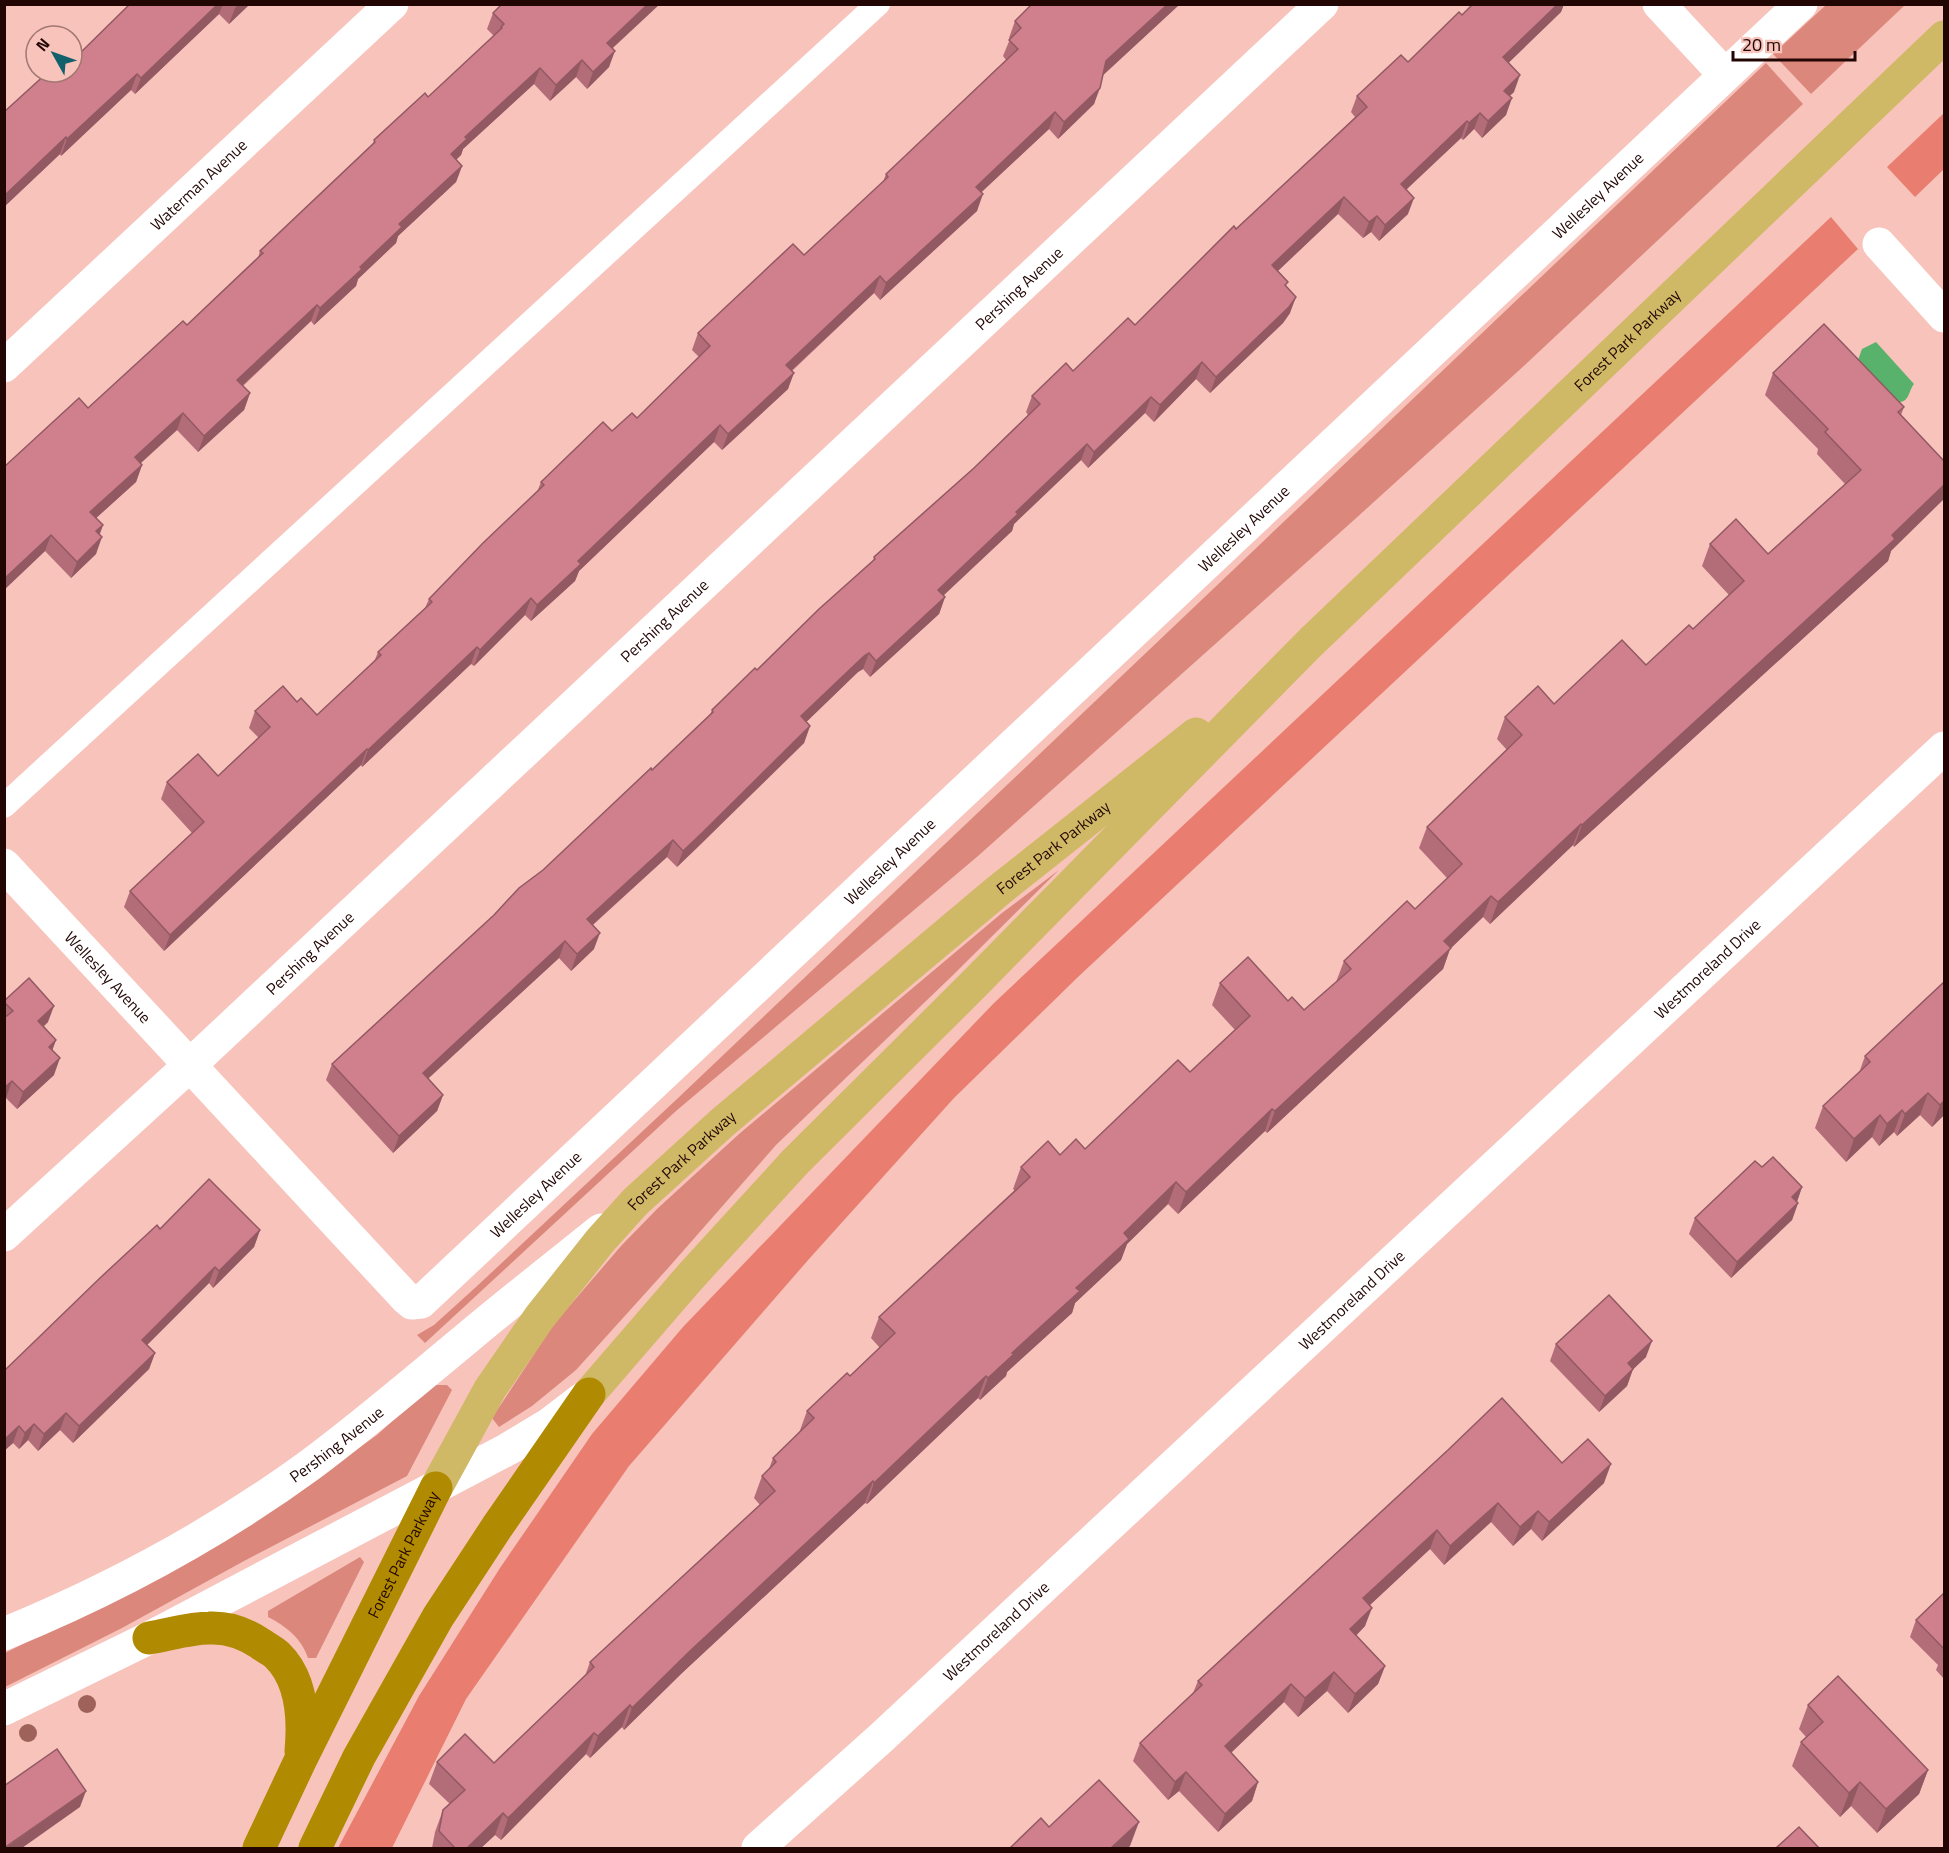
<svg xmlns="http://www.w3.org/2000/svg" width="1949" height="1853" viewBox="0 0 1949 1853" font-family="'Titillium Web',sans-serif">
<rect width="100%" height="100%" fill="#f7c3bb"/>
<!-- green -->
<g fill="#dc877b">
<path d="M1826,5H1905L1811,94L1773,54Z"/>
<path d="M1766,63L1803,104L1527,363L1354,520L978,856L676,1111L425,1343L417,1335L434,1325L476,1287L677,1099Z"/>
<path d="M1059,870L952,976L776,1145L669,1267L576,1370L532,1406L499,1427L492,1418L554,1324L621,1246L657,1209L739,1134L1002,913Z"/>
<path d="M432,1385H447L452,1390L407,1476L244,1561L122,1628L5,1687V1653L106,1602L310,1483L377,1435Z"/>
<path d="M360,1557L364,1562L316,1658H308C302,1639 286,1626 268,1617V1611Z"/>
</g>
<!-- forest -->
<g fill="#e97d6f">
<path d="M1944,113V169L1915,197L1887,167Z"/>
<path d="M1831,217L1858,249L1079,976L954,1098L809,1259L629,1466L466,1699L392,1848H338L419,1696L500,1568L592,1434L683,1327L994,1003Z"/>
</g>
<!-- water -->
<path fill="#58b26b" d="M1876,342L1914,384C1908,391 1910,403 1897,402L1858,360L1862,349Z"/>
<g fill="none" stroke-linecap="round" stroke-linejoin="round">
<!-- lane -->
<path stroke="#fff" stroke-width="24" d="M4,806L878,4"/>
<!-- street -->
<g stroke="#fff" stroke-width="33">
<path d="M1659,4L1725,75"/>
<path d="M1879,244L1944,316"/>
<path id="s1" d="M4,366L392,4"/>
<path id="s2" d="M4,865L406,1298L412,1303L421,1302L1801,4"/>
<path id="s3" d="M4,1235L189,1066L1322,4"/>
<path id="s4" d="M758,1848L881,1738L1944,748"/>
</g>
<!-- secondary -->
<g stroke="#fff" stroke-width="33">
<path id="s5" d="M4,1634C111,1590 217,1533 310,1465C364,1425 415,1381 466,1339C510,1302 556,1266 601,1230"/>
<path d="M4,1709L149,1638L508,1449L548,1425L582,1399"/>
</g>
<!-- primary -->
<g stroke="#d0b966" stroke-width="33">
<path id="s6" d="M589,1394L690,1277L795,1162L973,985L1310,643L1944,37"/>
<path id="s7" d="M436,1488L490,1389L539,1318L600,1241L635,1202L723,1122L999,890L1196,734"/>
</g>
<!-- highway -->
<g stroke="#b08a00" stroke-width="33">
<path d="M149,1638C168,1635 190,1628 209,1628C229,1627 245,1633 261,1644C266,1648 273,1651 277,1655C302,1679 304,1719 301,1751"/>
<path id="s8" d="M259,1848L300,1761L436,1488"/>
<path d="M315,1848L359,1757L438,1617L497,1527L589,1394"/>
</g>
</g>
<!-- trees -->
<g fill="#9e625b">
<circle cx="87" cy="1704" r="9"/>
<circle cx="28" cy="1733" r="9"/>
</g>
<!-- wall -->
<g fill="#b36d79">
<path d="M130,4H250L229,24L219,14L135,94L131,90L61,156L60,154L4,207V112L74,59Z"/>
<path d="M1032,4H1180L1103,75L1094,104L1058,139L1049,129L981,192L977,211L880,300L874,293L792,371L788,389L722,450L714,442L579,571L575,581L531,621L525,615L474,666L471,664L362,767L361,765L164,951L124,907L130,891L192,833L161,799L167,782L218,776L259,738L249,728L255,711L297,702L317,715L374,662L378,652L425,608L429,599L537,492L541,482L612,431L637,418L699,357L692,350L698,333L804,255L883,182L886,174L1006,60L1003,56L1010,39L1009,38L1015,21Z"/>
<path d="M1473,4H1564L1561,12L1508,63L1514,92L1509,96L1506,115L1482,138L1474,129L1463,140L1461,138L1406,190L1408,214L1379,241L1371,232L1363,238L1338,214L1278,271L1287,287L1290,313L1283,323L1210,393L1196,379L1154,422L1145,413L1088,468L1081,460L1014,524L1012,531L943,596L945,597L939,614L870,677L863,669L858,672L806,722L810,726L804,743L696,849L677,867L667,857L593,925L594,949L571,971L559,958L428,1078L443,1095L437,1111L393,1153L326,1080L332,1064L652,770L710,715L712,710L757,670L873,561L874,557L974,468L1028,415L1026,412L1032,396L1073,371L1135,325L1355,117L1351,112L1357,96L1408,62L1462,15Z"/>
<path d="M493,13L613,48L609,67L587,89L576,77L550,101L534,84L463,149L461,155L456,160L462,166L456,182L398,236L396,243L358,279L356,286L314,325L311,321L243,386L250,393L244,410L198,452L177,430L140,463L142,465L136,482L96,518L103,525L99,535L96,554L71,578L45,551L4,590V467L88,408L187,325L258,258L260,251L373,144L374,140L428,97L494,36L487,29Z"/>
<path d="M1773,373L1904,407L1901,415L1891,551L1888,561L1574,847L1573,845L1490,924L1483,917L1450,949L1443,969L1267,1133L1265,1131L1178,1214L1168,1204L1127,1244L1121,1260L1075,1303L1072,1313L1007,1372L1006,1376L980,1400L978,1398L867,1504L865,1503L682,1673L624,1730L622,1727L590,1758L586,1754L501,1840L495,1835L481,1848H432L435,1832L443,1810L450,1804L429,1784L437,1762L494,1763L585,1676L590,1662L760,1505L754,1498L762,1476L769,1469L773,1458L799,1433L807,1411L850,1376L880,1348L871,1338L879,1317L1015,1191L1013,1189L1021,1167L1060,1155L1085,1149L1190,1072L1235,1030L1212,1005L1220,983L1288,1001L1304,1010L1336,982L1344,961L1415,909L1447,878L1419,848L1427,827L1507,750L1497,739L1505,717L1554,704L1646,665L1693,629L1729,595L1702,566L1710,544L1768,554L1845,484L1817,454L1818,449L1765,395Z"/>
<path d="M1944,982V1115L1932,1127L1920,1115L1897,1136L1894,1132L1879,1146L1872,1137L1846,1162L1815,1128L1823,1106L1859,1073L1865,1056Z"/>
<path d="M4,1001L48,1022L44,1026L56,1040L52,1051L54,1075L17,1109L6,1098L4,1099Z"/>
<path d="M1762,1167L1802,1187L1797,1202L1798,1203L1792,1220L1731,1278L1689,1234L1695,1218Z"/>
<path d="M260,1230L254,1247L213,1288L209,1283L147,1345L155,1353L149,1369L73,1443L60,1430L38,1451L28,1440L19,1449L13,1443L4,1451V1371Z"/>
<path d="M1556,1344L1646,1357L1633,1369L1627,1386L1599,1412L1550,1361Z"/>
<path d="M1448,1450L1562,1463L1604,1483L1542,1541L1531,1529L1513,1546L1491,1522L1444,1565L1430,1549L1370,1605L1365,1626L1356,1636L1385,1666L1378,1684L1348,1713L1327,1691L1298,1717L1284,1702L1231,1753L1258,1782L1252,1801L1218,1832L1179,1791L1168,1800L1133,1761L1140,1743L1193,1693L1198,1681Z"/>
<path d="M1944,1593V1679L1936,1670L1938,1665L1910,1637L1916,1620Z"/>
<path d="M1808,1705L1928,1770L1919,1794L1877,1833L1851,1806L1840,1817L1792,1766L1801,1742L1806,1737L1799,1729Z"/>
</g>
<!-- shaded-wall -->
<g fill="#925963">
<path d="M218,4H223L219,14L135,94L141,78Z"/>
<path d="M239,4H250L229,24L235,8Z"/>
<path d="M648,4H660L601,59L607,43Z"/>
<path d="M1168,4H1180L1100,78L1106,61Z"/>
<path d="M1558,4H1564L1561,12L1497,74L1503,57Z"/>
<path d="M615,51L609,67L587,89L593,72Z"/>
<path d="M582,60L576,77L550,101L556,85Z"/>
<path d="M540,68L534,84L463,149L461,155L445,170L451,154L465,137Z"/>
<path d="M137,74L131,90L61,156L67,139Z"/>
<path d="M1520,75L1514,92L1498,107L1504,91Z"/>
<path d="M1100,88L1094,104L1058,139L1064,122Z"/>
<path d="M1512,98L1506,115L1482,138L1488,121Z"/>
<path d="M1055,112L1049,129L970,203L976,187Z"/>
<path d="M1480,113L1474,129L1463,140L1469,123Z"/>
<path d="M1467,121L1461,138L1395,200L1401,184Z"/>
<path d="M66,137L60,154L4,207V196Z"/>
<path d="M462,166L456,182L398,236L396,243L358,279L356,286L314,325L320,308L399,224Z"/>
<path d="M983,194L977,211L880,300L886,283Z"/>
<path d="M1344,197L1338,214L1266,282L1272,265Z"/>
<path d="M1414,198L1408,214L1379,241L1385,225Z"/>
<path d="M1377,216L1371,232L1363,238L1369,222Z"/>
<path d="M880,276L874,293L780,381L786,365Z"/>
<path d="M1296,297L1290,313L1283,323L1210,393L1216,377Z"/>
<path d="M317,305L311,321L231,396L237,380Z"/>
<path d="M1202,362L1196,379L1154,422L1160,405Z"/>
<path d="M794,373L788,389L722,450L728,434Z"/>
<path d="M250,393L244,410L198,452L204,436Z"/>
<path d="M1151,397L1145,413L1088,468L1094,452Z"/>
<path d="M183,413L177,430L129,474L135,457Z"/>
<path d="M720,425L714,442L579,571L575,581L531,621L537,605L578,561Z"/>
<path d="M1087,444L1081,460L1014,524L1012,531L932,606L938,590L1016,512Z"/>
<path d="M142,465L136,482L84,529L90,512Z"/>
<path d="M1944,485V499L1891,551L1888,561L1574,847L1582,825L1892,535Z"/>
<path d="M103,525L97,542L96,531Z"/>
<path d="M51,535L45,551L4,590V579Z"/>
<path d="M102,537L96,554L71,578L77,562Z"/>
<path d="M945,597L939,614L870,677L876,661Z"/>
<path d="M531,598L525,615L474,666L480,650Z"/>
<path d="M477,647L471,664L362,767L368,750Z"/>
<path d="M869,653L863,669L858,672L795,733L801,716L864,656Z"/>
<path d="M810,726L804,743L677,867L683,851Z"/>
<path d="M367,749L361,765L164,951L170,935Z"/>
<path d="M1581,824L1573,845L1490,924L1498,902Z"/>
<path d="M673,840L667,857L581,935L587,919Z"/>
<path d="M1491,896L1483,917L1450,949L1443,969L1267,1133L1275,1111L1444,941Z"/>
<path d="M600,933L594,949L571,971L577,954Z"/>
<path d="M565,941L559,958L417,1089L423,1073Z"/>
<path d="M54,1006L48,1022L32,1037L38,1021Z"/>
<path d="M56,1040L50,1056L49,1047Z"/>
<path d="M60,1058L54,1075L17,1109L23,1092Z"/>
<path d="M12,1081L6,1098L4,1099V1088Z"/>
<path d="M1928,1093L1920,1115L1897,1136L1905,1114Z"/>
<path d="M443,1095L437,1111L393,1153L399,1136Z"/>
<path d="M1944,1101V1115L1932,1127L1940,1105Z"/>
<path d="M1272,1109L1265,1131L1178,1214L1186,1192Z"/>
<path d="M1902,1110L1894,1132L1879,1146L1887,1124Z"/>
<path d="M1880,1115L1872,1137L1846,1162L1854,1139Z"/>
<path d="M1176,1182L1168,1204L1127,1244L1121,1260L1075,1303L1072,1313L1007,1372L1006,1376L980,1400L988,1378L1076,1288L1124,1233Z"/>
<path d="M1802,1187L1796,1204L1792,1197Z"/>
<path d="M1798,1203L1792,1220L1731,1278L1737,1262Z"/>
<path d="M260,1230L254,1247L213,1288L219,1271Z"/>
<path d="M215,1267L209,1283L136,1356L142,1340Z"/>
<path d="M1652,1341L1646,1357L1622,1380L1628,1363Z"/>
<path d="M155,1353L149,1369L73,1443L79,1426Z"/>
<path d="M1633,1369L1627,1386L1599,1412L1605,1396Z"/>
<path d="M986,1376L978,1398L867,1504L874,1483Z"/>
<path d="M66,1413L60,1430L38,1451L44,1434Z"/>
<path d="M34,1424L28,1440L19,1449L25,1433Z"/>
<path d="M19,1426L13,1443L4,1451V1440Z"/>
<path d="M1611,1464L1604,1483L1542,1541L1549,1522Z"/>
<path d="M873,1481L865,1503L682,1673L624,1730L632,1708L690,1651Z"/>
<path d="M1498,1503L1491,1522L1444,1565L1450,1546Z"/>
<path d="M1538,1511L1531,1529L1513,1546L1520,1527Z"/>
<path d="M1437,1530L1430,1549L1357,1617L1363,1598Z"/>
<path d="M1372,1608L1365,1626L1343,1648L1350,1629Z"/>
<path d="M1385,1666L1378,1684L1348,1713L1355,1694Z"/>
<path d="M1334,1672L1327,1691L1298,1717L1305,1698Z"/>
<path d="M1291,1684L1284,1702L1218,1765L1225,1746Z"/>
<path d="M630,1705L622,1727L590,1758L598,1736Z"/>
<path d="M594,1733L586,1754L501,1840L508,1818Z"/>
<path d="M1928,1770L1919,1794L1877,1833L1886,1809Z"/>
<path d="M1186,1772L1179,1791L1168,1800L1175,1782Z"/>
<path d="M1258,1782L1252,1801L1218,1832L1225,1814Z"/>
<path d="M1860,1782L1851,1806L1840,1817L1849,1793Z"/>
<path d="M86,1791L80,1807L22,1848H5Z"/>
<path d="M503,1813L495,1835L481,1848H467Z"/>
<path d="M1139,1822L1130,1846L1128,1848H1111Z"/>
</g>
<!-- building -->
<g fill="#d07f8d" stroke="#925963" stroke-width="1.5">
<path d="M130,4H218L141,78L137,74L67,139L66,137L4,196V112L48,72H72V57L74,59Z"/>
<path d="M502,4H648L607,43L615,51L593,72L582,60L556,85L540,68L465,137L467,139L451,154L462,166L399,224L402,227L360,267L362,269L320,308L317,305L237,380L250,393L204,436L183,413L135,457L142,465L90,512L103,525L96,531L102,537L77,562L51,535L4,579V467L79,398L88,408L183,321L187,325L263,253L260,251L375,142L374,140L425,93L428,97L502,28L501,27L504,24L493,13Z"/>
<path d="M1032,4H1168L1106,61L1100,88L1064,122L1055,112L976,187L983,194L886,283L880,276L786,365L794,373L728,434L720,425L578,561L581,564L537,605L531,598L480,650L477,647L368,750L367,749L170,935L130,891L204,822L167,782L198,754L218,776L270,727L255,711L283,686L297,702L301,698L317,715L381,655L378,652L432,602L429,599L483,543L544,485L541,482L603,422L612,431L632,413L637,418L710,346L698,333L793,244L804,255L888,177L886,174L1018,49L1009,40L1021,28L1015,21Z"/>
<path d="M1473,4H1558L1503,57L1520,75L1504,91L1512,98L1488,121L1480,113L1469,123L1467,121L1401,184L1414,198L1385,225L1377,216L1369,222L1344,197L1272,265L1288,282L1285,285L1296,297L1289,307L1216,377L1202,362L1160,405L1151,397L1094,452L1087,444L1016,512L1018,514L938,590L945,597L876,661L869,653L864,656L801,716L810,726L702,833L683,851L673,840L587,919L600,933L577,954L565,941L423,1073L443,1095L399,1136L332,1064L494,915L519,888L543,870L651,768L652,770L713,712L712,710L755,668L757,670L819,609L875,559L874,557L974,468L1040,404L1032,396L1066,363L1073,371L1128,318L1135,325L1234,226L1236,229L1367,107L1357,96L1401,55L1408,62L1459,12L1462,15Z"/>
<path d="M1824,324L1904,407L1898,412L1944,461V485L1892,535L1895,539L1582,825L1581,824L1498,902L1491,896L1444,941L1451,948L1275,1111L1272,1109L1186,1192L1176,1182L1124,1233L1129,1239L1076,1288L1080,1291L1012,1353L1014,1354L988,1378L986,1376L874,1483L873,1481L690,1651L632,1708L630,1705L598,1736L594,1733L508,1818L503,1813L467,1848H455L439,1831L443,1810L465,1790L437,1762L465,1734L494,1763L594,1667L590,1662L775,1491L762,1476L776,1462L773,1458L814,1418L807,1411L847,1373L850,1376L895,1333L879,1317L1030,1177L1021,1167L1048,1141L1060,1155L1076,1139L1085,1149L1178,1060L1190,1072L1250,1016L1220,983L1248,957L1288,1001L1292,997L1304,1010L1351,969L1344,961L1407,901L1415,909L1462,864L1427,827L1522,735L1505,717L1538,686L1554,704L1622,640L1646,665L1689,625L1693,629L1744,581L1710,544L1736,519L1768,554L1861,470L1825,432L1828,429L1773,373Z"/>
<path d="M29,978L54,1006L38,1021L56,1040L49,1047L60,1058L23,1092L12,1081L4,1088V1018L13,1011L4,1002V1001Z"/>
<path d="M1944,982V1101L1940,1105L1928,1093L1905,1114L1902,1110L1887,1124L1880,1115L1854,1139L1823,1106L1870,1062L1865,1056Z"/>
<path d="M1773,1157L1802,1187L1792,1197L1798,1203L1737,1262L1695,1218L1755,1161L1762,1167Z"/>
<path d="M209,1179L260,1230L219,1271L215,1267L142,1340L155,1353L79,1426L66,1413L44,1434L34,1424L25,1433L19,1426L4,1440V1371L100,1278L157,1225L160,1229Z"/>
<path d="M1609,1295L1652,1341L1628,1363L1633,1369L1605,1396L1556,1344Z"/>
<path d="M1502,1398L1562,1463L1588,1439L1611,1464L1549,1522L1538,1511L1520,1527L1498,1503L1450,1546L1437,1530L1363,1598L1372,1608L1350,1629L1385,1666L1355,1694L1334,1672L1305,1698L1291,1684L1225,1746L1258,1782L1225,1814L1186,1772L1175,1782L1140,1743L1202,1685L1198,1681L1448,1450Z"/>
<path d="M1944,1593V1649L1916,1620Z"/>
<path d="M1838,1676L1928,1770L1886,1809L1860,1782L1849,1793L1801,1742L1823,1722L1808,1705Z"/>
<path d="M57,1749L86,1791L4,1848V1786Z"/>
<path d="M1099,1780L1139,1822L1111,1848H1013L1011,1847L1041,1818L1049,1827Z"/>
<path d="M1799,1827L1819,1848H1776Z"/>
</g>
<g text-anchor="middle" stroke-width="4.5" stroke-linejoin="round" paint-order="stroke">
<!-- street labels -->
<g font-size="16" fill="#220604" stroke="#f7c3bb">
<text dy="6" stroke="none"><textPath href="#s1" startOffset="266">Waterman Avenue</textPath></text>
<text dy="6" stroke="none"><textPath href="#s2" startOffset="2223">Wellesley Avenue</textPath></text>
<text dy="6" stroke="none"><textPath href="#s3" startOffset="1388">Pershing Avenue</textPath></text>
<text dy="6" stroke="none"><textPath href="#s6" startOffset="1480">Forest Park Parkway</textPath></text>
<text dy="6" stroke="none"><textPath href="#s2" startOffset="1737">Wellesley Avenue</textPath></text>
<text dy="6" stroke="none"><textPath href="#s3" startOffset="902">Pershing Avenue</textPath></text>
<text dy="6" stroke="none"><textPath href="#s7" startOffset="898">Forest Park Parkway</textPath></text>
<text dy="6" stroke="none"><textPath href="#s2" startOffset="1251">Wellesley Avenue</textPath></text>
<text dy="6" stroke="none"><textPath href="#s3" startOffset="416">Pershing Avenue</textPath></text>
<text dy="6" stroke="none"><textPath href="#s4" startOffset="1294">Westmoreland Drive</textPath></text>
<text dy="6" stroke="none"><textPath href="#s2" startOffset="153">Wellesley Avenue</textPath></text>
<text dy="6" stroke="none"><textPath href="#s7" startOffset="412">Forest Park Parkway</textPath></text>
<text dy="6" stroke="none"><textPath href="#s2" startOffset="765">Wellesley Avenue</textPath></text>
<text dy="6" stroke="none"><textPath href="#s4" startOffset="808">Westmoreland Drive</textPath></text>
<text dy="6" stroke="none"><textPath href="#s5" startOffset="384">Pershing Avenue</textPath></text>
<text dy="6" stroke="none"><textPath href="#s8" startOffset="327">Forest Park Parkway</textPath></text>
<text dy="6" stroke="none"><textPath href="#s4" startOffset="322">Westmoreland Drive</textPath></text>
</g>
</g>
<!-- border -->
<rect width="1949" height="1853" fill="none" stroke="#220604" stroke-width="12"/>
<!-- north arrow -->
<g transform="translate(54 54) rotate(310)"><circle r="28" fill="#f7c3bb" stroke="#a27772" stroke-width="1.5"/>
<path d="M0-4.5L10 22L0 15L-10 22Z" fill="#12606b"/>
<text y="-9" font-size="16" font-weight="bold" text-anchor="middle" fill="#220604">N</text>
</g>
<!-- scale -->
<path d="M1733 51v9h122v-9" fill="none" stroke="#220604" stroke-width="3"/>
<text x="1742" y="51" font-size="18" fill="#220604" stroke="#f7c3bb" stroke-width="4.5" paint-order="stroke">20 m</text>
</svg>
